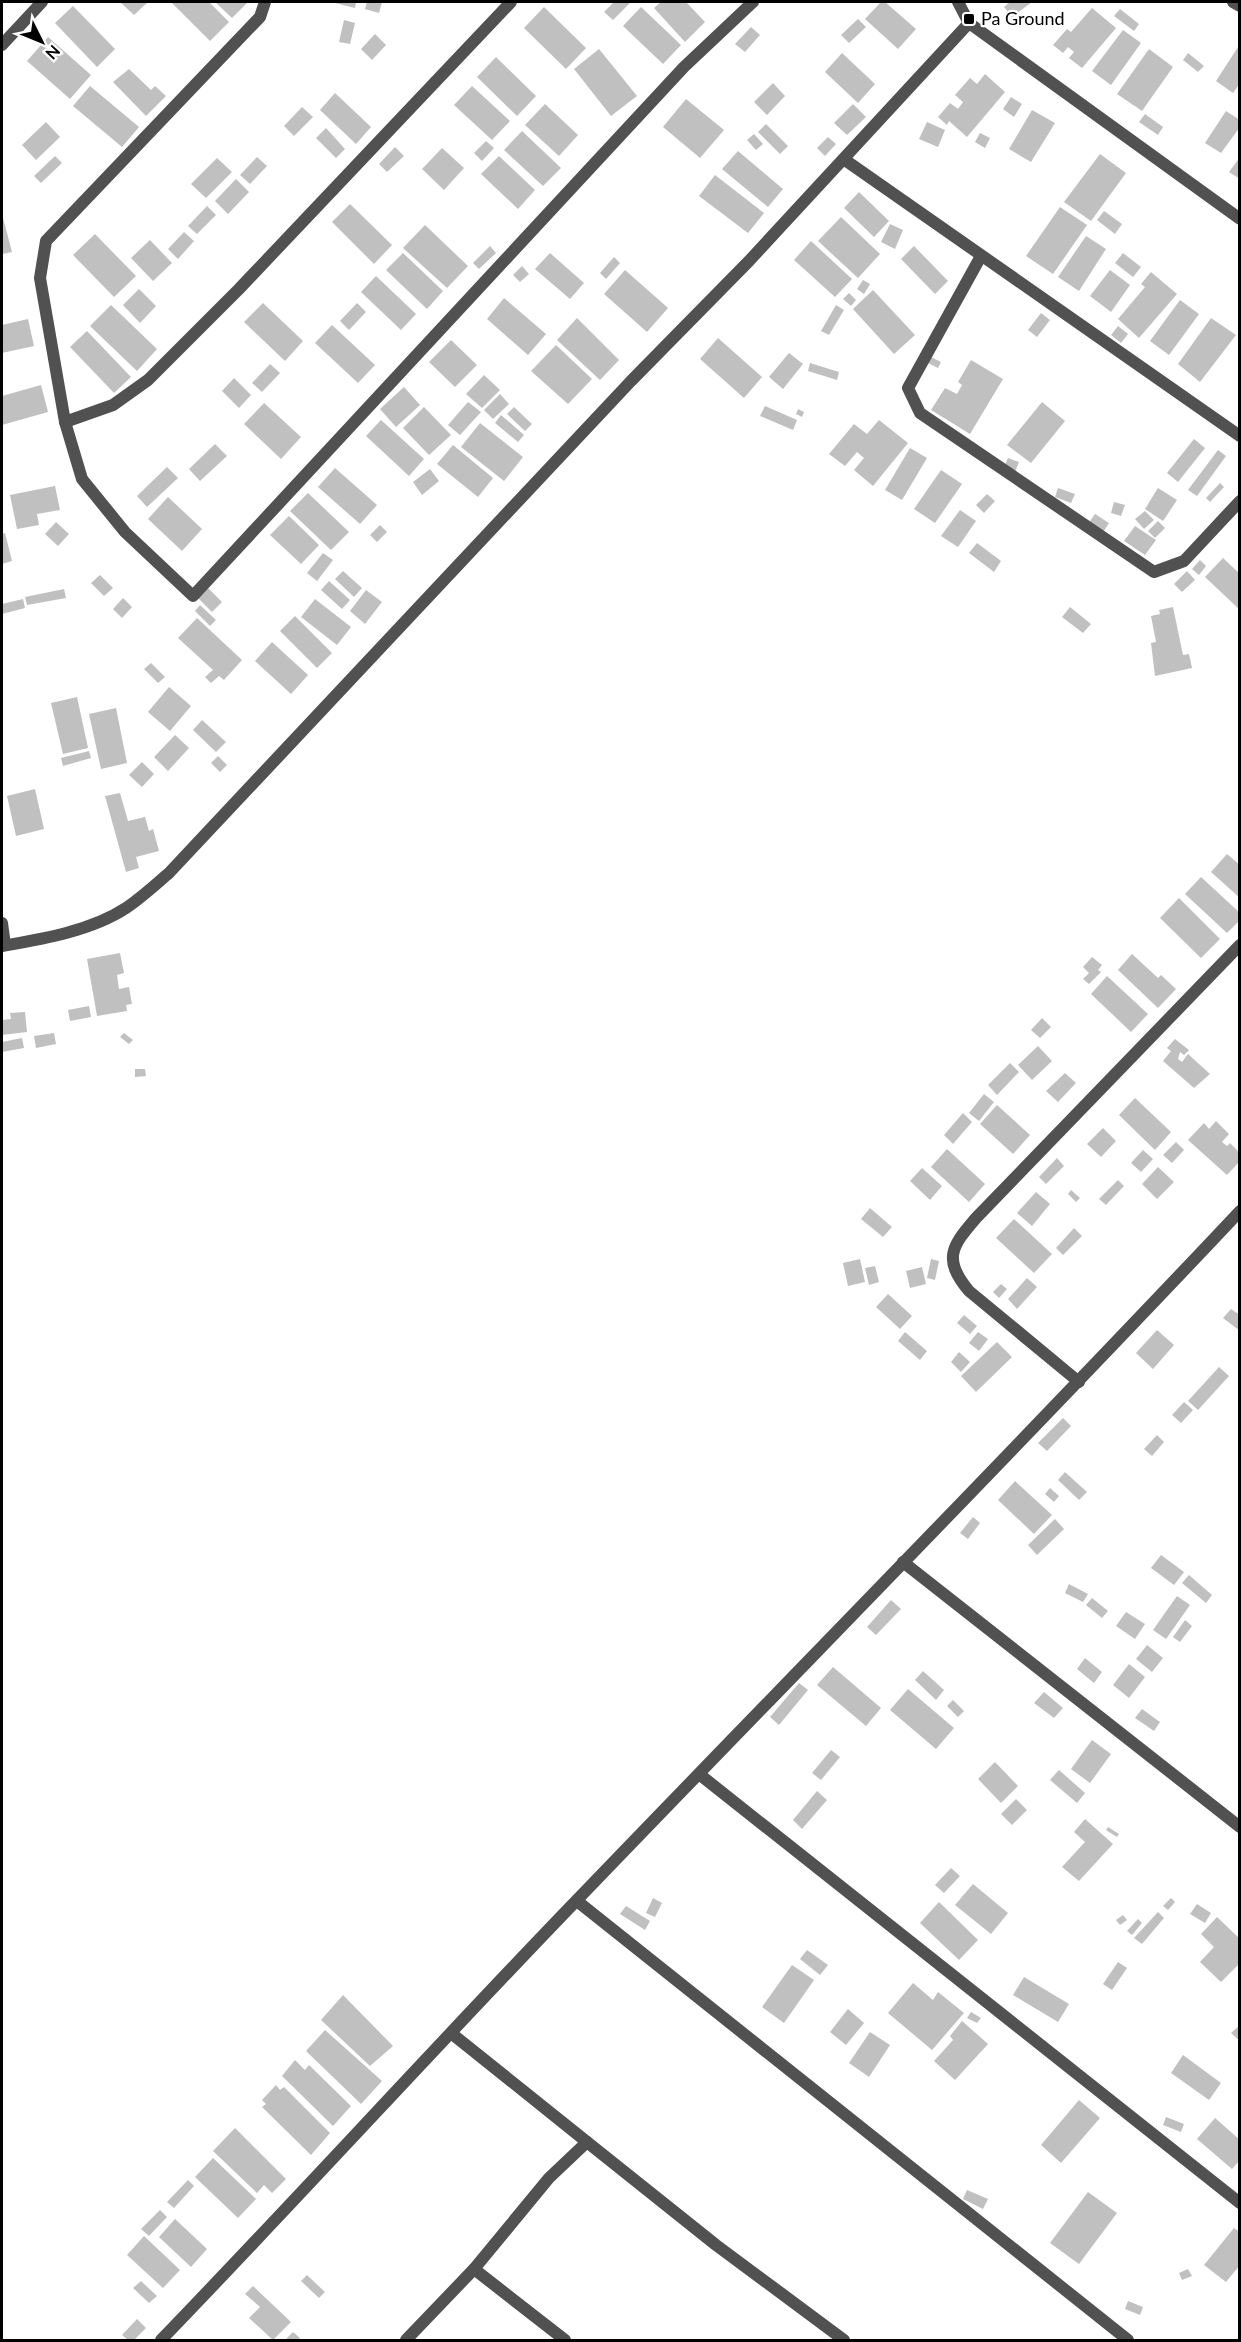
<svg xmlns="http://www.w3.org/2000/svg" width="1241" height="2342" viewBox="0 0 1241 2342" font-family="Lato,sans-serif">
<rect width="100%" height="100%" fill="#fff"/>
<!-- building -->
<g fill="#c0c0c0">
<path d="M120,2H148L134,15Z"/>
<path d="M171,2H209L229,22L210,41Z"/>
<path d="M215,2H248L232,18Z"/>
<path d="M331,2H356L355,8Z"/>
<path d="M367,2H382L379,13L365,9Z"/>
<path d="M614,2H631L613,20L604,12Z"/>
<path d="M661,2H686L705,22L685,42L654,8Z"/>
<path d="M881,2H885L916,29L898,49L865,19Z"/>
<path d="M1010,2H1032L1012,17L1004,7Z"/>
<path d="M73,6L115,49L97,67L55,23Z"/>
<path d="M544,7L586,48L566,69L524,28Z"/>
<path d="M641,7L681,45L663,64L623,26Z"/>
<path d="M1092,8L1116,28L1082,68L1069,58L1074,52L1068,47L1063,53L1053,45L1067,29L1071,32Z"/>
<path d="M1120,9L1139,24L1134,31L1114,16Z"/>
<path d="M858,19L866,27L849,43L841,35Z"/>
<path d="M344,20L355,23L350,44L339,42Z"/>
<path d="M751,27L760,35L745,52L735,44Z"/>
<path d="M1123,30L1141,43L1111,85L1092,71Z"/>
<path d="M375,34L386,45L372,60L361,49Z"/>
<path d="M48,37L91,75L70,99L27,61Z"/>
<path d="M1240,44V83L1233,93L1216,81Z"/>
<path d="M599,49L637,96L611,116L574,69Z"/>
<path d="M1149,49L1173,67L1142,111L1117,94Z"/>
<path d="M842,53L875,84L858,103L825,72Z"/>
<path d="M1188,53L1204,66L1198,72L1183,60Z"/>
<path d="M496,57L536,96L517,116L477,77Z"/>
<path d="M129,69L151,90L155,86L166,96L146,116L113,82Z"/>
<path d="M985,74L1005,92L967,137L949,121L947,125L938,117L950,103L958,109L963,102L955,95L970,78L977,84Z"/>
<path d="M773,83L785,96L767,115L754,102Z"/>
<path d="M90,86L139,127L122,147L73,106Z"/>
<path d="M472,86L510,121L492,140L454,105Z"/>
<path d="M335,93L371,127L356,144L320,110Z"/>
<path d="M1011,97L1022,104L1014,117L1003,109Z"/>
<path d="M686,99L724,130L700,158L663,127Z"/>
<path d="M545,104L578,135L559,156L525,125Z"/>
<path d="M853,104L866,117L847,135L834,123Z"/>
<path d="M302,107L313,117L294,136L284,126Z"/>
<path d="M1032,110L1055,123L1031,162L1009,149Z"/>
<path d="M1226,111L1240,120V127L1221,153L1205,143Z"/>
<path d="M1145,114L1163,127L1158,135L1139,122Z"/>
<path d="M46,122L60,137L36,160L22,145Z"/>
<path d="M927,122L945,130L938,147L919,139Z"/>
<path d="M766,124L788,146L780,154L758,132Z"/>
<path d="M326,128L345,149L336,158L316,138Z"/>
<path d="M522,131L561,168L543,186L504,150Z"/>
<path d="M980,133L990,138L985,148L975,142Z"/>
<path d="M754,134L763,144L756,150L747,140Z"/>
<path d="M828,137L836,144L825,156L817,148Z"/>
<path d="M486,141L494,148L482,161L474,153Z"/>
<path d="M395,147L404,156L387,172L379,164Z"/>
<path d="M442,148L464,168L444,190L422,169Z"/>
<path d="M738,151L783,189L768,207L722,169Z"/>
<path d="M1100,154L1126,173L1091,221L1064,202Z"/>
<path d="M55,156L62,163L41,183L34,176Z"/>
<path d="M499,156L535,190L518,209L481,174Z"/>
<path d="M257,157L267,166L250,184L240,175Z"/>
<path d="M1240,157V179L1229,172Z"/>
<path d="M217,158L232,172L206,198L191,184Z"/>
<path d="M715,175L764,213L748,233L699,196Z"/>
<path d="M236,179L249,192L228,214L215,201Z"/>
<path d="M859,192L889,221L874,237L844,208Z"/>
<path d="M350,204L392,245L374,264L332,222Z"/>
<path d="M207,206L216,215L197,234L188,226Z"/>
<path d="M1060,207L1087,225L1053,274L1026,256Z"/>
<path d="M1104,211L1122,224L1115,234L1097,220Z"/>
<path d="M2,214L12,252L2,254Z"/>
<path d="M841,217L880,254L858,278L818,241Z"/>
<path d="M890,224L903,230L895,249L881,242Z"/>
<path d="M425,225L468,266L447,288L403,248Z"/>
<path d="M184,232L194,241L178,259L168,249Z"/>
<path d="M95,234L136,276L114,297L73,255Z"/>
<path d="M1086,236L1106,249L1079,291L1058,277Z"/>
<path d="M150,240L172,263L153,281L131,258Z"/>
<path d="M811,241L852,279L835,297L794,260Z"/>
<path d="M490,246L496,253L479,269L473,263Z"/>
<path d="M914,246L948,281L935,294L901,259Z"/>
<path d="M403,253L443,291L427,309L386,270Z"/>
<path d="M550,253L584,283L570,299L535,269Z"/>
<path d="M1123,253L1141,267L1133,277L1115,263Z"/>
<path d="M614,257L620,263L606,279L600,273Z"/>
<path d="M522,266L529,274L520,282L513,275Z"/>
<path d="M625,270L668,308L647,332L604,294Z"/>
<path d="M1110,270L1130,285L1111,312L1090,296Z"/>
<path d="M1151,272L1177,294L1139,338L1118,319L1145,287L1141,284Z"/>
<path d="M376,276L416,314L401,330L361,292Z"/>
<path d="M863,280L870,284L864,294L857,289Z"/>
<path d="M139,289L156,306L140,323L123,305Z"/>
<path d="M873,290L915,335L894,354L853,309Z"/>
<path d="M849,293L856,300L851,306L843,299Z"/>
<path d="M504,298L546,334L528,355L487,319Z"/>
<path d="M1180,300L1199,314L1169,355L1150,341Z"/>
<path d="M263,303L303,341L285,361L244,322Z"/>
<path d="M357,303L366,312L349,330L340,321Z"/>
<path d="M111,305L157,349L137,371L90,326Z"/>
<path d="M836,305L844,310L829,335L821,331Z"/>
<path d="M1041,313L1050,320L1037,337L1028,330Z"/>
<path d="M577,318L619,360L600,380L557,340Z"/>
<path d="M1211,318L1236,335L1200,382L1178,364Z"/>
<path d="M28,319L34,346L2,353V325Z"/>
<path d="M332,325L375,365L358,383L315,343Z"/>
<path d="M1118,326L1128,334L1121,343L1111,335Z"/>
<path d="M87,331L131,377L114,393L70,347Z"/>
<path d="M718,338L762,377L744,398L700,359Z"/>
<path d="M451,340L477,365L455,387L429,362Z"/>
<path d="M556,345L592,379L568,404L531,371Z"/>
<path d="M789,353L803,364L783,389L769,377Z"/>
<path d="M931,357L941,362L938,368L928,363Z"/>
<path d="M971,360L1003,379L970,434L931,410L945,388L957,394L962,385L958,382Z"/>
<path d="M810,363L839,372L837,380L808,371Z"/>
<path d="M270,364L280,373L262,392L252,383Z"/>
<path d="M484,375L500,390L482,408L466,394Z"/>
<path d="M234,378L251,395L239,408L222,391Z"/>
<path d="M41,385L48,412L2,425V396Z"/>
<path d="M404,387L420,405L396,427L380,409Z"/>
<path d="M500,394L509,404L493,419L484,410Z"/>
<path d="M468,402L481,412L460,435L448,425Z"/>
<path d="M1042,402L1065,421L1031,463L1007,445Z"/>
<path d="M264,403L301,437L281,459L244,424Z"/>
<path d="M765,406L797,420L793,430L760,416Z"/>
<path d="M424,407L451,435L429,455L403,428Z"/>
<path d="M514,407L532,424L525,431L507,414Z"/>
<path d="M798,409L804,412L802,417L796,414Z"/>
<path d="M501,415L524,435L518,442L495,423Z"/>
<path d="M381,420L424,459L409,476L366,436Z"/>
<path d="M879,420L908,443L873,486L854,470L864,458L857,452L845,466L829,454L854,424L867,434Z"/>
<path d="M480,423L523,457L504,481L461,447Z"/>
<path d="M1194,439L1205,448L1178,482L1167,473Z"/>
<path d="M215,444L227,456L200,481L189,469Z"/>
<path d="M453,445L493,478L478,497L437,464Z"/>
<path d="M910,448L927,458L902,500L885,490Z"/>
<path d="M1218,450L1226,456L1197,496L1188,490Z"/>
<path d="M1008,458L1019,462L1014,474L1003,469Z"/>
<path d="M167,467L178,478L147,507L137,496Z"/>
<path d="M335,468L377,505L360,524L318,487Z"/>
<path d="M430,469L439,481L422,495L413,482Z"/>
<path d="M941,470L962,484L935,523L914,509Z"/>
<path d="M1220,483L1224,487L1210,502L1206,498Z"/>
<path d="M55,486L60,510L37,514L39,525L17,529L10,495Z"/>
<path d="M1058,488L1075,494L1071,503L1055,497Z"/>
<path d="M1158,488L1177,500L1163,521L1145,509Z"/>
<path d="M308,493L349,532L331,550L290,511Z"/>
<path d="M987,494L995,501L984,513L976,505Z"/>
<path d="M168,497L202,529L182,551L148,519Z"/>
<path d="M1114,502L1125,505L1121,516L1111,513Z"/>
<path d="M960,510L976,521L958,547L941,536Z"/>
<path d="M1145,511L1154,520L1144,529L1135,519Z"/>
<path d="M1095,514L1109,523L1102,534L1088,524Z"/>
<path d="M289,516L319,545L301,564L270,535Z"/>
<path d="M1158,521L1165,528L1155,538L1148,531Z"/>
<path d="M56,522L69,534L58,546L45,534Z"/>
<path d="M380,525L387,532L377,542L370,535Z"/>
<path d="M1135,526L1156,540L1145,555L1124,541Z"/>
<path d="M5,533L12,561L2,564V534Z"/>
<path d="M977,543L1001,561L994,572L969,553Z"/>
<path d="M323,553L333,560L317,581L307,573Z"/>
<path d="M1223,558L1240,574V610L1205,577Z"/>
<path d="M1200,560L1206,566L1199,575L1192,569Z"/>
<path d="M343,571L362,588L354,597L335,579Z"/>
<path d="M1187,571L1195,580L1182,592L1174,584Z"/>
<path d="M100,575L113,588L104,596L91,583Z"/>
<path d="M329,581L350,600L342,609L321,590Z"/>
<path d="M208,588L222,602L212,612L198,598Z"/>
<path d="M64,589L66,598L27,605L25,597Z"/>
<path d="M366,590L382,602L365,624L350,611Z"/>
<path d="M123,598L132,607L122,618L113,609Z"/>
<path d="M23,599L25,608L2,614V604Z"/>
<path d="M315,599L351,627L337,645L301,617Z"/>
<path d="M200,605L216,620L210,626L195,611Z"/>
<path d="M1070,607L1091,624L1083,633L1062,617Z"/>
<path d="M1173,607L1183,655L1189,654L1192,668L1155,676L1151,643L1156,642L1151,616L1160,614L1159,610Z"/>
<path d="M295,616L332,653L317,668L280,631Z"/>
<path d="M197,618L242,660L224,680L219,676L211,683L205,677L213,670L178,638Z"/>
<path d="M272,642L308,675L291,694L255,661Z"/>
<path d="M151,663L165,677L158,683L144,669Z"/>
<path d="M169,687L191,706L170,731L148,712Z"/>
<path d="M77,697L88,748L63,754L51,703Z"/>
<path d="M116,708L127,763L101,769L89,714Z"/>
<path d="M202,720L226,742L216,752L193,730Z"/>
<path d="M175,735L189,748L168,771L154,757Z"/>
<path d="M89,751L91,758L63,766L61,758Z"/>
<path d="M218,756L227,765L220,772L211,763Z"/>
<path d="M142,762L154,774L142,787L129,775Z"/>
<path d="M35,789L44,829L16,836L7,796Z"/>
<path d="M120,793L128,821L145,817L149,831L153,829L159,851L136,857L139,868L126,872L105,796Z"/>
<path d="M1227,854L1240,865V898L1211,872Z"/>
<path d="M1201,877L1240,913V920L1227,933L1185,894Z"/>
<path d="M1179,898L1220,939L1201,958L1160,918Z"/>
<path d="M120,953L124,973L117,975L119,989L129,987L132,1004L126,1005L127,1011L97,1016L87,959Z"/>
<path d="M1132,954L1158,978L1161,975L1176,989L1158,1008L1118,970Z"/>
<path d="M1092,957L1102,965L1098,970L1101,972L1089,984L1083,979L1089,973L1083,967Z"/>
<path d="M1107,976L1148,1014L1131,1032L1091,994Z"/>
<path d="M89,1006L91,1017L70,1021L68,1010Z"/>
<path d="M25,1012L27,1032L2,1035V1020L11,1019L10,1013Z"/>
<path d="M1042,1018L1051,1027L1040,1038L1031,1030Z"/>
<path d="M54,1033L56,1044L36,1048L34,1036Z"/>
<path d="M124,1033L133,1040L129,1044L120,1037Z"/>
<path d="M22,1038L24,1048L2,1052V1042Z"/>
<path d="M1175,1039L1189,1050L1184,1055L1180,1052L1178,1059L1182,1062L1188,1054L1210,1074L1194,1088L1163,1061L1171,1051L1167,1048Z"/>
<path d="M1038,1046L1052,1061L1032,1080L1018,1065Z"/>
<path d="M1010,1063L1019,1072L997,1095L988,1085Z"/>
<path d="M135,1069H145L146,1076L135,1077Z"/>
<path d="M1065,1073L1076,1083L1058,1102L1046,1091Z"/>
<path d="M984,1094L994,1102L979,1121L969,1113Z"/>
<path d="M1135,1098L1171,1132L1155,1150L1119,1115Z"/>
<path d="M997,1105L1030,1135L1013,1154L980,1124Z"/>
<path d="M963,1113L972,1122L953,1144L944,1135Z"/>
<path d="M1216,1121L1229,1134L1222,1142L1227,1146L1230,1143L1240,1153V1161L1227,1175L1188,1140L1204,1123L1209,1129Z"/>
<path d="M1103,1128L1116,1141L1101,1157L1087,1144Z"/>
<path d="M1176,1142L1184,1150L1172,1163L1163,1155Z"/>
<path d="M947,1149L985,1184L969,1202L931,1167Z"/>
<path d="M1143,1150L1153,1159L1141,1172L1131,1163Z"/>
<path d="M1057,1158L1064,1166L1046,1184L1039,1177Z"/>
<path d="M1158,1167L1174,1182L1157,1199L1142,1184Z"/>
<path d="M922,1168L942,1186L930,1200L910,1181Z"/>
<path d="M1118,1180L1124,1186L1106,1205L1099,1199Z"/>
<path d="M1071,1190L1080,1198L1076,1202L1068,1194Z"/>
<path d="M1036,1192L1050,1204L1032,1226L1017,1213Z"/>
<path d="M870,1208L892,1227L883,1237L861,1219Z"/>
<path d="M1014,1219L1052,1254L1034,1273L996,1238Z"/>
<path d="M1074,1228L1082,1236L1063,1255L1056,1248Z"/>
<path d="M860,1259L865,1282L848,1286L843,1263Z"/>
<path d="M931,1259L939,1261L935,1280L927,1278Z"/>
<path d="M875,1266L879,1282L869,1285L865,1268Z"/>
<path d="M922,1267L926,1284L910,1288L906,1271Z"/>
<path d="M1027,1278L1037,1287L1017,1309L1008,1299Z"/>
<path d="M1001,1284L1007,1289L999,1298L993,1292Z"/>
<path d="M888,1294L912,1316L900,1329L876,1307Z"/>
<path d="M1231,1309L1240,1315V1331L1223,1318Z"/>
<path d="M964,1315L977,1326L970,1334L957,1323Z"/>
<path d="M1157,1330L1174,1345L1153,1369L1136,1353Z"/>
<path d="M905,1332L927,1351L920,1360L898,1341Z"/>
<path d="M978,1332L988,1339L979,1351L969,1343Z"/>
<path d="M997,1342L1012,1357L976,1392L961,1376Z"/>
<path d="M959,1352L970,1362L961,1372L951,1362Z"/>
<path d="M1219,1367L1229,1376L1198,1410L1188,1401Z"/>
<path d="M1184,1402L1193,1410L1181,1423L1172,1415Z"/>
<path d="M1063,1418L1071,1426L1047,1451L1038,1443Z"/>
<path d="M1157,1435L1164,1442L1152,1456L1144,1449Z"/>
<path d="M1065,1472L1087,1492L1079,1500L1058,1480Z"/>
<path d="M1015,1481L1052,1515L1034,1534L998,1500Z"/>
<path d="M1050,1488L1059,1496L1054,1502L1045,1494Z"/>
<path d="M973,1517L980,1523L968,1539L960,1533Z"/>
<path d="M1055,1519L1064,1529L1037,1555L1028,1545Z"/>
<path d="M1161,1555L1184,1572L1174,1585L1151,1568Z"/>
<path d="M1189,1575L1212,1595L1206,1603L1182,1583Z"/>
<path d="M1069,1584L1088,1594L1083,1602L1065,1593Z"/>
<path d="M1177,1596L1190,1605L1166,1639L1153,1630Z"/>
<path d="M1092,1598L1108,1611L1102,1618L1086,1605Z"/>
<path d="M891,1600L901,1609L876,1635L867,1627Z"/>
<path d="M1126,1612L1145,1624L1135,1639L1116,1626Z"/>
<path d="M1185,1620L1192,1626L1180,1642L1173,1637Z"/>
<path d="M1147,1645L1163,1658L1152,1672L1136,1659Z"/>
<path d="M1085,1658L1102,1672L1094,1683L1077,1669Z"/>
<path d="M1129,1664L1145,1677L1129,1698L1113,1685Z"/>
<path d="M833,1667L881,1708L866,1726L817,1685Z"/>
<path d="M923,1671L944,1690L936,1700L915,1680Z"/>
<path d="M799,1683L808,1690L779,1725L770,1717Z"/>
<path d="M908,1689L954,1728L936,1749L890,1710Z"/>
<path d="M1044,1692L1063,1708L1054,1718L1034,1703Z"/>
<path d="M953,1700L964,1711L958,1717L947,1706Z"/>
<path d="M1142,1709L1160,1722L1154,1731L1135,1718Z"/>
<path d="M1092,1740L1111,1754L1090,1783L1071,1769Z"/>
<path d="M831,1750L840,1757L821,1780L812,1773Z"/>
<path d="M995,1762L1018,1786L1001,1803L978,1779Z"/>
<path d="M1059,1770L1085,1793L1077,1803L1050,1780Z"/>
<path d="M817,1791L827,1800L802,1829L793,1820Z"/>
<path d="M1016,1799L1027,1810L1012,1825L1001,1814Z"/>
<path d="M1085,1819L1113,1844L1079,1881L1062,1867L1085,1842L1074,1832Z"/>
<path d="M1108,1827L1119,1834L1117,1837L1106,1830Z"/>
<path d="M951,1868L960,1876L944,1893L935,1885Z"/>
<path d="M973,1884L1008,1913L991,1934L955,1905Z"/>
<path d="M653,1898L662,1903L655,1917L646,1913Z"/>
<path d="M1171,1898L1175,1902L1168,1910L1163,1906Z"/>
<path d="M939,1902L978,1940L959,1960L920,1923Z"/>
<path d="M1197,1904L1211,1913L1205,1923L1190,1914Z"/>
<path d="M626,1906L650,1921L645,1930L620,1914Z"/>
<path d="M1158,1912L1164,1918L1142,1944L1134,1938Z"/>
<path d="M1123,1915L1127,1920L1120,1925L1116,1920Z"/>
<path d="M1217,1917L1240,1939V1963L1221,1982L1200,1962L1214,1947L1201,1934Z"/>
<path d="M1138,1919L1142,1923L1132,1935L1127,1931Z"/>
<path d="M807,1950L828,1965L820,1975L800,1959Z"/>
<path d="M1118,1962L1127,1968L1112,1990L1103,1984Z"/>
<path d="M792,1965L814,1980L784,2023L762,2007Z"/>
<path d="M1024,1977L1069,2004L1058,2022L1013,1995Z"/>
<path d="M913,1983L933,2000L938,1992L964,2013L932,2050L888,2013Z"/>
<path d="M343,1995L393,2046L370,2066L321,2020Z"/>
<path d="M848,2009L864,2023L846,2045L830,2032Z"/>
<path d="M971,2012L981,2018L977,2023L967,2018Z"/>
<path d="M962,2021L988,2044L955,2080L934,2061L953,2040L950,2036Z"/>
<path d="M1240,2025V2041L1231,2033Z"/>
<path d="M325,2030L382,2081L361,2104L306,2051Z"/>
<path d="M870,2032L890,2045L869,2077L849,2063Z"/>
<path d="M1183,2055L1221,2083L1209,2100L1171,2073Z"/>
<path d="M295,2060L305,2070L309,2065L351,2106L333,2126L282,2076Z"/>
<path d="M276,2085L280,2090L284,2087L330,2133L311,2155L262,2107L266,2104L262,2100Z"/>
<path d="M1079,2100L1100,2118L1061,2163L1041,2145Z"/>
<path d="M1166,2117L1184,2124L1181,2132L1163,2125Z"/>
<path d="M1215,2118L1240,2140V2160L1232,2169L1197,2139Z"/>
<path d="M235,2128L286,2179L272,2193L264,2185L257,2193L213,2151Z"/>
<path d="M213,2158L256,2199L238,2218L195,2177Z"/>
<path d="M188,2180L194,2186L174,2208L167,2202Z"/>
<path d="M967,2190L988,2199L983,2209L963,2199Z"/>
<path d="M1088,2192L1117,2213L1079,2264L1050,2243Z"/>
<path d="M160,2210L167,2217L149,2236L141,2229Z"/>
<path d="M175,2219L207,2249L191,2267L159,2237Z"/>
<path d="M1234,2228L1240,2232V2265L1226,2282L1204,2265Z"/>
<path d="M144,2236L180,2270L163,2288L127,2255Z"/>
<path d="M1188,2269L1192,2276L1182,2280L1179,2273Z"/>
<path d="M307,2275L325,2292L319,2298L301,2281Z"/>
<path d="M141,2281L157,2296L149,2303L133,2288Z"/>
<path d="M253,2286L291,2322L273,2340L249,2318L260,2307L245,2294Z"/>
<path d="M1128,2301L1143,2307L1140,2315L1125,2309Z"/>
<path d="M137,2319L146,2328L134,2340H128L122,2335Z"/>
<path d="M293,2332L300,2338L298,2340H285Z"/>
</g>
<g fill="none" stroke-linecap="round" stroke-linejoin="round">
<!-- minor -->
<g stroke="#515151" stroke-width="12">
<path d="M265,2L260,17L46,241L40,278L65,422L82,479L125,532L193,596L684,67L753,2"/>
<path d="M1233,2L1240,6"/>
<path d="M969,23L1240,219"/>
<path d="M2,45L42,2"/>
<path d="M845,160L1240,436"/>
<path d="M981,256L908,388L920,413L1154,572L1184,561L1240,501"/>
<path d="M65,422L113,405L148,380L239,289L511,2"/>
<path d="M2,923L5,945"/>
<path d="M2,946C42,939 91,931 126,908C141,898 155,885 169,873L631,381L749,261L969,23L958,2"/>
<path d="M1079,1382L969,1291C942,1259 952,1246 976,1218L1240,945"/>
<path d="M903,1562L1240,1827"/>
<path d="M699,1774L1240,2203"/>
<path d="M577,1901L1128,2340"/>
<path d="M451,2033L587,2142"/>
<path d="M474,2269L565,2340"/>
<path d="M161,2340C301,2195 436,2046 576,1901C797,1671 1021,1444 1240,1211"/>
<path d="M406,2340L474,2269L549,2178L587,2142L716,2245L844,2340"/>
</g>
</g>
<!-- markers -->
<rect fill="#000" stroke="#fff" stroke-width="2" x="963" y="13" width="12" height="12" rx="3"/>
<g text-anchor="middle" stroke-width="4.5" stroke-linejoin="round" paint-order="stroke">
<!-- poi labels -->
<g font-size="18" fill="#000" stroke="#fff" text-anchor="start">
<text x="981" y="25">Pa Ground</text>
</g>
</g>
<!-- border -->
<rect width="1241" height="2342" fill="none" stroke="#000000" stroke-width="6"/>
<!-- north arrow -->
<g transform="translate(42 42) rotate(133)" stroke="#ffffff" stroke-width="4.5" paint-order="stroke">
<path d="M0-4.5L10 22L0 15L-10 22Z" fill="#000000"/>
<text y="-9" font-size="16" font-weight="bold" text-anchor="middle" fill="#000000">N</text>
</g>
</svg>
